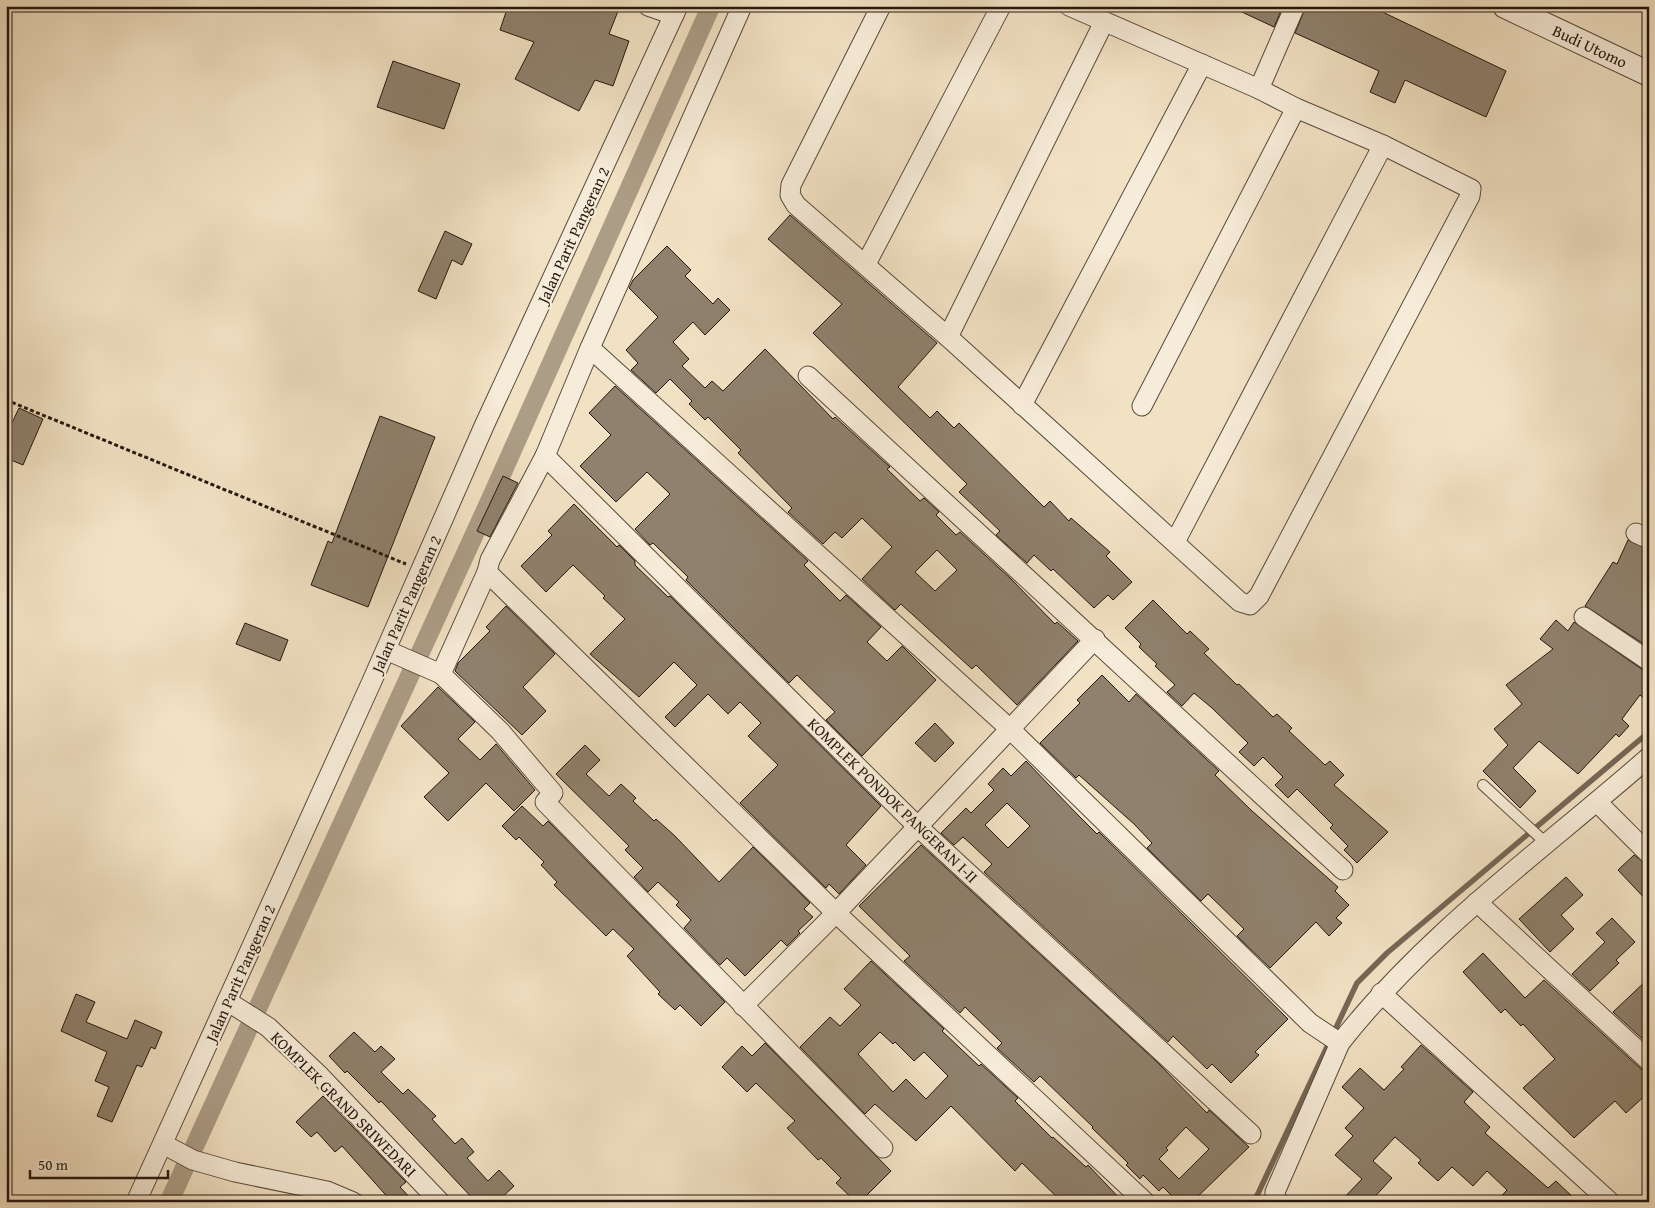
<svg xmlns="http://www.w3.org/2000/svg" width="1655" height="1208" viewBox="0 0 1655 1208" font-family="'Gentium Book Plus',serif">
<rect width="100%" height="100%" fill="#f2e2c4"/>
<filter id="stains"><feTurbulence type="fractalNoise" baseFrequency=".004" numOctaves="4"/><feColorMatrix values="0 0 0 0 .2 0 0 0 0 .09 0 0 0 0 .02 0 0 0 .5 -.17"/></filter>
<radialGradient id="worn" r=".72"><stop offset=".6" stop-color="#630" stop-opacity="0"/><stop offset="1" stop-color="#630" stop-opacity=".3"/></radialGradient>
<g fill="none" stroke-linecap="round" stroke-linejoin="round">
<!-- stream -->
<path stroke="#766756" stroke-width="5.5" d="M1254,1202L1357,983L1387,953L1649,732"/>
<!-- canal -->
<path stroke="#ac9d86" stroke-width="19" d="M169,1202L491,498L711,6"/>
</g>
<!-- building -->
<g fill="#8f816d" stroke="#24170e" fill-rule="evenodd">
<path d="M508,6H620L609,34L629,41L613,86L595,80L579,111L515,79L534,42L500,30Z"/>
<path d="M1229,6H1283L1274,27Z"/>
<path d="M1306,6H1370L1506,71L1486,117L1405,80L1395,103L1370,92L1379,71L1295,33Z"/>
<path d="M393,61L460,84L444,129L377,107Z"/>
<path d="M790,215L937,343L898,387L930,418L937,411L954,428L959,423L1044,507L1050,501L1069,521L1071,518L1110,552L1106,556L1132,582L1113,600L1108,595L1094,608L1053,569L1051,571L1034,555L1027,563L996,535L1000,531L959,492L967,484L813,333L842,304L768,239Z"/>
<path d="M445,231L472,244L462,265L452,260L436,299L418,291Z"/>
<path d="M667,246L691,270L685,276L713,304L718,298L730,310L705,335L693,322L673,342L689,359L682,366L705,388L712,381L723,391L765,349L833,419L835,417L890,467L887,469L920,501L924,498L939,512L936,515L956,535L960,532L1011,579L1055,624L1057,622L1078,641L1017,705L976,665L972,669L901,604L895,610L862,579L892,547L862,518L842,538L835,532L823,544L788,512L792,508L738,453L741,450L708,417L705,420L689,404L692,401L670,379L656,393L631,370L638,363L626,350L658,317L629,288L633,280ZM937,550L957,570L935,591L915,572Z"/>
<path d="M615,386L808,561L804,565L840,601L846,595L881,627L867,642L887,661L902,646L936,680L862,756L826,720L835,712L797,675L789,683L686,580L688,577L653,543L650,545L635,529L670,494L647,472L616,502L580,466L611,435L589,413Z"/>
<path d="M19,408L43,419L23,465L6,458V436Z"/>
<path d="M380,416L435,437L368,607L311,585L328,541L332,543Z"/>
<path d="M503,476L518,483L490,537L477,531Z"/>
<path d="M574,504L617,547L619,545L635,561V565L668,597L670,596L881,806L846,845L866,865L839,894L829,884L826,888L740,803L778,765L748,736L761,723L740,702L728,714L708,694L675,727L665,717L697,685L674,662L639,697L590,654L625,619L603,598L605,596L573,565L546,592L521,566L552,535L548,531Z"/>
<path d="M1628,540L1649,550L1647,646L1585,606L1613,562L1617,564Z"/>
<path d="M1153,600L1187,634L1190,631L1209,649L1204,653L1237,685L1239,684L1273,717L1277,714L1292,728L1289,731L1325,765L1330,761L1344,775L1334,785L1388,832L1357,863L1344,850L1348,846L1330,828L1333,825L1297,789L1288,798L1275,785L1283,777L1263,757L1254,766L1239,752L1248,743L1212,708L1194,693L1182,706L1167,692L1175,685L1155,666L1157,664L1139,647L1141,644L1125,628Z"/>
<path d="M506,606L555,654L523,687L546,711L522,735L455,671L458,663L490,631L486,627Z"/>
<path d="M1556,620L1568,631L1574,622L1643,670L1649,672V702L1640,695L1622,719L1629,726L1619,737L1616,734L1578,774L1539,741L1513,768L1536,791L1520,808L1483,771L1508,745L1494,729L1522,704L1506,685L1553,649L1540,639Z"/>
<path d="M245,623L288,640L280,661L236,644Z"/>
<path d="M1102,675L1129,702L1136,694L1219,771L1215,775L1251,810L1338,887L1335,891L1349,905L1336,918L1342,923L1329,936L1316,922L1270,968L1237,936L1244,929L1208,894L1201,901L1147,848L1152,843L1134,824L1079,775L1076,778L1040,743L1080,703L1077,700Z"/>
<path d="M438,687L475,722L458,739L480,760L496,744L535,790L514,811L486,783L448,821L424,797L449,773L401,726Z"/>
<path d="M935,723L954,743L935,762L915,743Z"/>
<path d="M585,745L600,760L586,774L609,796L621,784L636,798L633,801L654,821L656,819L675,836L719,882L753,847L810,903L804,909L813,917L798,931L800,933L787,946L781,940L745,976L727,958L720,965L684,928L691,920L676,905L679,902L658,882L648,892L634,877L643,868L625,850L629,846L556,774Z"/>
<path d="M1026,761L1077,814L1097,834L1099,832L1288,1019L1255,1052L1259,1055L1231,1083L1212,1064L1207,1069L1173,1036L1168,1042L984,872L992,864L972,845L963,837L954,845L941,833L966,808L971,813L994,790L988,784L1003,768L1011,776ZM1007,803L1030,826L1008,848L985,825Z"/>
<path d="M522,806L543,826L548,821L725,1002L701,1026L680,1005L675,1010L658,994L660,992L627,956L634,949L613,929L606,936L554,885L557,882L541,865L544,862L519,837L516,840L502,826Z"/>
<path d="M921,845L1157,1062L1207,1113L1209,1110L1249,1147L1192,1202H1178L1163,1187L1159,1191L1143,1175L1140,1179L1126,1165L1128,1163L1092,1128L1093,1127L1040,1076L1034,1082L997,1048L1002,1043L965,1007L960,1013L904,961L910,956L859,906ZM1186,1127L1209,1149L1179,1179L1159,1159L1168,1150L1166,1148Z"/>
<path d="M1634,855L1649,866V903L1618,870Z"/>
<path d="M1566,877L1583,895L1561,915L1574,929L1550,952L1519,919Z"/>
<path d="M1612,918L1635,942L1616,960L1619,963L1590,991L1572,974L1605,942L1596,933Z"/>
<path d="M1483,953L1525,998L1544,980L1641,1069L1649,1072V1092L1626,1113L1615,1101L1574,1138L1523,1088L1555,1059L1523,1024L1521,1026L1505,1009L1501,1013L1463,972Z"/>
<path d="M871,961L944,1029L942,1031L979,1066L981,1064L1018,1098L1015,1101L1052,1138L1053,1137L1086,1167L1088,1165L1123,1202H1062L1022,1163L1015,1171L951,1106L916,1141L875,1104L865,1114L800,1047L830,1017L840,1026L861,1005L844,989ZM880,1032L893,1044L895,1042L914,1061L924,1052L948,1076L926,1099L906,1079L893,1092L858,1054Z"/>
<path d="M1649,978V1045L1613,1012Z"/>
<path d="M76,994L95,1002L86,1022L127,1039L135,1020L162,1032L155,1049L151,1047L142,1067L137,1065L112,1122L97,1116L109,1087L95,1081L107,1052L61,1031Z"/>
<path d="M354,1032L375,1052L381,1046L395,1059L381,1072L403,1094L408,1089L436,1116L432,1119L455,1144L462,1138L474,1152L467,1158L488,1181L499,1170L514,1186L497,1202H476L381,1101L379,1103L347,1071L345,1073L329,1056Z"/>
<path d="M765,1043L891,1171L860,1202H856L836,1183L841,1178L821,1158L818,1160L787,1128L795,1121L756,1083L747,1092L722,1067L742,1046L752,1056Z"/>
<path d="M1421,1045L1473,1092L1464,1102L1490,1127L1485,1133L1548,1188L1556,1181L1578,1202H1496L1507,1190L1487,1171L1473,1186L1452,1167L1438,1181L1418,1163L1421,1160L1395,1137L1373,1161L1392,1178L1370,1202H1340L1362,1179L1335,1155L1353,1136L1345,1128L1364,1108L1342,1087L1360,1068L1384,1090L1404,1069L1401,1067Z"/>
<path d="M323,1096L406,1182L400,1187L414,1202H392L342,1146L335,1152L317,1132L311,1137L296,1122Z"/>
</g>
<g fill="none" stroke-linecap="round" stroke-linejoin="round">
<defs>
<path id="service" d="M1483,785L1547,844"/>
<g id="minor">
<path d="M648,6L674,15"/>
<path d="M742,6L590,348L545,456L490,560L487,572L836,913L1145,1202"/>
<path d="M881,6L791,185L790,195L796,205L948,337L1240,602L1250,605L1259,596L1470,196L1471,189L1383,145L1296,108L1259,89L1295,6"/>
<path d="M1069,6L1259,89"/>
<path d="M866,264L1001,6"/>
<path d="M948,337L1104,22"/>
<path d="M590,348L1010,729L1310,1023L1340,1043"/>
<path d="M808,376L1343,870"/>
<path d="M1022,405L1202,64"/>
<path d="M1142,406L1296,108"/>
<path d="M545,456L917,826L1251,1134"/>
<path d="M1636,533L1649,539"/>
<path d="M1175,542L1383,145"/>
<path d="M487,572L441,674L500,731L553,793L545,802L883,1148"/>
<path d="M1584,617L1649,661"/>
<path d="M386,650L441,674"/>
<path d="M1597,802L1649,854"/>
<path d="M1477,902L1649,1061"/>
<path d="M1381,993L1610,1202"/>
<path d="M227,1001L268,1027L320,1076L440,1202"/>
<path d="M743,1006L836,913L1095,639"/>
<path d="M163,1144L193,1160L235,1172L327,1191L353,1202"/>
<path d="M136,1202L372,681L484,426L678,6"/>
<path d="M1279,1202L1275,1197V1192L1340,1043C1427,932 1544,849 1649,757"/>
</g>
<path id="tertiary" d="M1505,6L1649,74"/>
</defs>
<!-- service casing -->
<use href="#service" stroke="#584a3c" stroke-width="12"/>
<!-- minor casing -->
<use href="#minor" stroke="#584a3c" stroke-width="21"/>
<!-- tertiary casing -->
<use href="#tertiary" stroke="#584a3c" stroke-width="26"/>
<!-- path -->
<path stroke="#24170e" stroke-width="3" stroke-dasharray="4 2.5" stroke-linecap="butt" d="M6,400L406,564"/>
<!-- service -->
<use href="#service" stroke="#f7ecd9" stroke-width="10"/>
<!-- minor -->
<use href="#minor" stroke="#f7ecd9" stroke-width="19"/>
<!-- tertiary -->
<use href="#tertiary" stroke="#f7ecd9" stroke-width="24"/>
</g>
<g text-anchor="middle" stroke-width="4.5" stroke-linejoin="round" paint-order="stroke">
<!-- street labels -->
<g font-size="16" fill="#24170e" stroke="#f7ecd9">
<text transform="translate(1590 46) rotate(25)" y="6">Budi Utomo</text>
<text transform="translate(573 235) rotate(-65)" y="6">Jalan Parit Pangeran 2</text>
<text transform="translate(406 604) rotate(-66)" y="6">Jalan Parit Pangeran 2</text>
<text transform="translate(893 800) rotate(44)" y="6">KOMPLEK PONDOK PANGERAN I-II</text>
<text transform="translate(240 973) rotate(-66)" y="6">Jalan Parit Pangeran 2</text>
<text transform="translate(344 1104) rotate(45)" y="6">KOMPLEK GRAND SRIWEDARI</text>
</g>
</g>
<!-- margin -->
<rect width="1655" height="1208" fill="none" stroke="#f2e2c4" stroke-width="25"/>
<rect x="8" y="8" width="1640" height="1193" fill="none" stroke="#24170e" stroke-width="2.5"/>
<rect x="12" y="12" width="1630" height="1183" fill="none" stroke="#24170e"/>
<!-- scale -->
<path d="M30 1170v8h138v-8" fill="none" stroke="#24170e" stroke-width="2.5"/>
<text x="38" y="1170" font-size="15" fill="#24170e" stroke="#f7ecd9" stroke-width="4" paint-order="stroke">50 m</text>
<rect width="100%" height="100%" filter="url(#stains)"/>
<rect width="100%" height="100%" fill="url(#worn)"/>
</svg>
